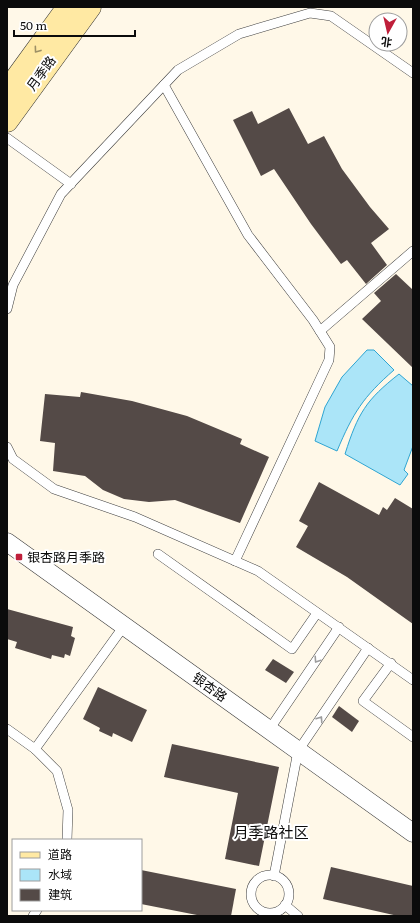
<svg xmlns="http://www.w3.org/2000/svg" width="420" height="923" viewBox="0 0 420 923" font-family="Literata,'Noto Sans SC',serif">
<rect width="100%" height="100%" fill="#fff8e8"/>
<!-- water -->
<g fill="#abe5f8" stroke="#2fa5d2">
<path d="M367,350H374L394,370C363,397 353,413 337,451L315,441L325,407L342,377Z"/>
<path d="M399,374L413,386V446L404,470L408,474L400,485L345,454C358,413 366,400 399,374Z"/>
</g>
<!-- building -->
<g fill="#544a47">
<path d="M289,108L308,144L324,136L342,169L370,207L389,229L371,243L387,265L366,284L347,260L341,264L311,224L274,169L261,176L233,120L252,111L258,124Z"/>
<path d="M396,274L413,290V368L362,319L381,301L374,293Z"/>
<path d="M81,392L132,401L187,416L242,439L240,444L269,457L240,523L175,500L149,502L124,499L103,490L85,476L53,471L55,443L40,441L45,394L80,397Z"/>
<path d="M319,482L379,515L383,507L387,510L395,498L413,509V624L347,577L296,547L308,526L299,521Z"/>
<path d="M7,609L73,627L71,636L75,638L70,656L65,654L64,658L52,655L51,659L15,648L17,642L7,639Z"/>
<path d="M273,659L294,672L286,683L265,670Z"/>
<path d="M98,687L147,710L132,742L113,733L112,737L99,731L100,728L83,719Z"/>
<path d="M339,706L359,721L352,732L332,717Z"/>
<path d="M172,744L279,767L259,866L225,859L238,793L164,777Z"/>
<path d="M331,867L413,886V916H398L323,899Z"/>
<path d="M141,870L236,889L231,916H202L141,904Z"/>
</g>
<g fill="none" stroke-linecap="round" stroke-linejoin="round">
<defs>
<g id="lane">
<path d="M164,85L248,235L313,320L330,347L329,360L235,561"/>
<path d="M7,138L71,184"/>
<path d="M7,309L13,285L61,194L178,70L239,34L310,13L331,16L413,73"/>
<path d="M320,331L413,251"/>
<path d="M7,447L13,459L54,489L135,517L258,571L413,680"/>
<path d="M158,554L292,649L317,613"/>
<path d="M391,663L363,701L413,737"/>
<path d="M7,729L35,749L57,771L68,810L67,840"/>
<path d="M269,730L339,627"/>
<path d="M35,749L124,626"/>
<circle cx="270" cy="894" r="19"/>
<path d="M274,876L298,751L368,648"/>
<path d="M285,905L298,916"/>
<path d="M33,916L37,910"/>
</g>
<path id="street" d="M7,542L413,833"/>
<g id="secondary">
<path d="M7,91L68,7"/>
<path d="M7,121L90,7"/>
</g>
</defs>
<!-- lane casing -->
<use href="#lane" stroke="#3e3e3e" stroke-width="10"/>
<!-- street casing -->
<use href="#street" stroke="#3e3e3e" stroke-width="19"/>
<!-- secondary casing -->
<use href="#secondary" stroke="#2d2d2d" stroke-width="23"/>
<!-- lane -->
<use href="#lane" stroke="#fff" stroke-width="9"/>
<!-- street -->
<use href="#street" stroke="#fff" stroke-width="18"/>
<!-- secondary -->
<use href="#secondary" stroke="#ffe9a3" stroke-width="22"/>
</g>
<!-- one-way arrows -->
<defs><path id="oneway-chevron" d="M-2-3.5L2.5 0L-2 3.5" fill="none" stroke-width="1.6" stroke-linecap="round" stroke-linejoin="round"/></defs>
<use stroke="#9d9066" href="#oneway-chevron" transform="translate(37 50) rotate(126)"/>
<g stroke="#9d9d9d">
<use href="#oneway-chevron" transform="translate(317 660) rotate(124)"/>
<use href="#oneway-chevron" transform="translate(320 719) rotate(-56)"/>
</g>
<!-- markers -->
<rect fill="#bf1f3a" stroke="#fff" stroke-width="1.5" x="15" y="553" width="8" height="8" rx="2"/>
<g text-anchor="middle" stroke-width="4" stroke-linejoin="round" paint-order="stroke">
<!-- street labels -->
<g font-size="13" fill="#0b0b0b" stroke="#fff">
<text transform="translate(41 73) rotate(-54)" y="5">月季路</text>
<text transform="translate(210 687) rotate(36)" y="5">银杏路</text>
</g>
<!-- poi labels -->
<g font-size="13" fill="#0b0b0b" stroke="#fff" text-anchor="start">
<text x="27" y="562">银杏路月季路</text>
</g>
<!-- quarter labels -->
<g font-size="15" fill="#0b0b0b" stroke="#fff">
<text x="271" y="838">月季路社区</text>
</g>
</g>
<!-- border -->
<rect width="420" height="923" fill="none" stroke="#0b0b0b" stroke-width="16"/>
<!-- legend -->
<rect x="12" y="839" width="130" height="72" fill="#ffffff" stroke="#9d9d9d"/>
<rect x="20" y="852" width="20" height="6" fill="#ffe9a3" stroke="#9d9d9d"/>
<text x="48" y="859" font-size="12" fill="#0b0b0b">道路</text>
<rect x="20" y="869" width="20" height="12" fill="#abe5f8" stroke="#9d9d9d"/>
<text x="48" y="879" font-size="12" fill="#0b0b0b">水域</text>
<rect x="20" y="889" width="20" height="12" fill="#544a47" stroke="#9d9d9d"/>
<text x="48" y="899" font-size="12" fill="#0b0b0b">建筑</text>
<!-- north arrow -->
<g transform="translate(388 32) rotate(188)"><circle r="19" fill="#ffffff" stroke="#9d9d9d"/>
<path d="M0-3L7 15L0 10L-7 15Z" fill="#bf1f3a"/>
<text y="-6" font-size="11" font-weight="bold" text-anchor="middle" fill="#0b0b0b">北</text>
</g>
<!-- scale -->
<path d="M14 30v6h121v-6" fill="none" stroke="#0b0b0b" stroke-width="2"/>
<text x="20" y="30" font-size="12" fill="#0b0b0b" stroke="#ffffff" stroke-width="3" paint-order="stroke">50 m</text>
</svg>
